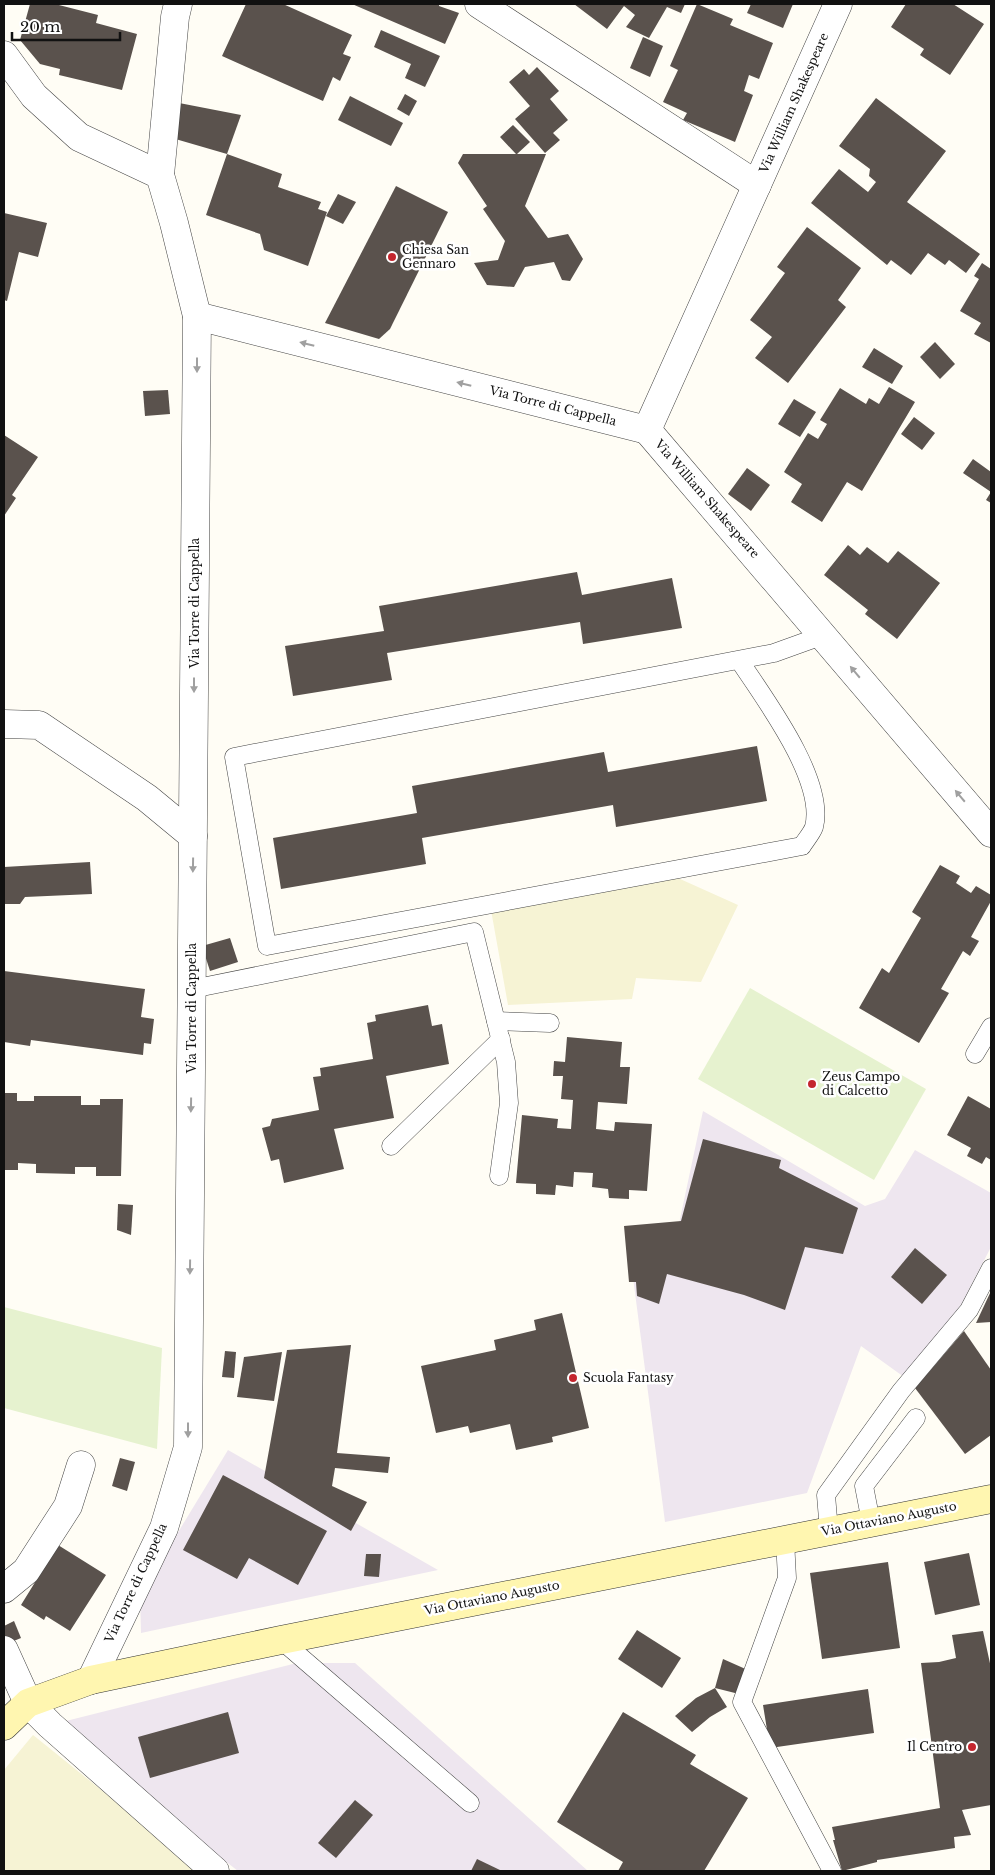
<svg xmlns="http://www.w3.org/2000/svg" width="995" height="1875" viewBox="0 0 995 1875" font-family="'Libre Baskerville',serif">
<rect width="100%" height="100%" fill="#fffdf5"/>
<!-- industrial -->
<g fill="#eee6ef">
<path d="M703,1111L865,1206L885,1199L915,1150L991,1193V1247L961,1305L904,1377L861,1346L807,1493L665,1522L632,1270L670,1266Z"/>
<path d="M228,1450L438,1570L141,1633L140,1595Z"/>
<path d="M297,1663H355L588,1871H238L50,1725Z"/>
</g>
<!-- farmland -->
<g fill="#f6f3d4">
<path d="M669,874L738,905L701,982L636,978L632,999L508,1005L491,910Z"/>
<path d="M33,1735L202,1871H4V1770Z"/>
</g>
<!-- pitch -->
<g fill="#e6f2cf">
<path d="M750,988L926,1089L874,1180L698,1079Z"/>
<path d="M4,1307L162,1348L157,1449L4,1408Z"/>
</g>
<!-- building -->
<g fill="#5a524d">
<path d="M30,4H55L98,15L96,23L137,34L122,90L59,75L60,69L40,64L20,40Z"/>
<path d="M246,4H283L352,35L343,54L351,57L340,81L333,77L323,101L222,56Z"/>
<path d="M352,4H439V6L459,13L445,44Z"/>
<path d="M574,4H685L681,13L667,7L649,38L626,27L635,15L624,6L607,29Z"/>
<path d="M697,4L733,19L730,25L773,43L759,79L749,75L744,91L753,95L735,142L683,120L687,113L663,102L678,70L670,66Z"/>
<path d="M751,4H793L783,28L747,13Z"/>
<path d="M906,4H953L984,24L950,75L920,55L924,49L891,27Z"/>
<path d="M381,30L440,56L425,87L405,78L411,64L374,47Z"/>
<path d="M643,37L663,46L650,77L630,68Z"/>
<path d="M537,67L559,91L550,99L568,120L553,133L560,140L545,153L515,119L530,106L509,82L524,69L529,75Z"/>
<path d="M405,94L417,101L409,116L397,109Z"/>
<path d="M350,96L403,123L391,146L338,120Z"/>
<path d="M876,98L946,151L907,202L980,254L966,273L949,260L945,265L928,253L911,275L891,260L887,265L811,203L839,169L868,192L876,182L869,176L870,169L839,146Z"/>
<path d="M174,102L241,115L227,154L172,138Z"/>
<path d="M513,125L530,142L517,154H546L525,206L548,238L568,234L583,259L570,281L562,280L554,262L525,267L514,287L487,285L474,263L498,260L505,241L483,209L487,206L458,163L463,154H516L500,137Z"/>
<path d="M227,154L282,174L278,187L321,202L318,209L327,212L308,266L264,250L260,234L206,215Z"/>
<path d="M396,186L448,212L390,329L379,339L325,323Z"/>
<path d="M338,194L356,202L343,224L326,216Z"/>
<path d="M4,213L47,223L38,257L19,252L7,301L4,300Z"/>
<path d="M807,227L861,268L838,300L846,307L788,383L755,358L772,337L750,320L785,273L777,267Z"/>
<path d="M982,263L991,269V305L990,308L991,309V343L974,334L981,323L960,311L979,279L974,276Z"/>
<path d="M935,342L955,364L940,379L920,357Z"/>
<path d="M874,348L903,366L892,384L862,367Z"/>
<path d="M889,387L915,402L862,491L847,482L822,522L791,502L802,484L784,472L808,433L818,439L827,424L820,420L840,388L866,404L869,398L879,404Z"/>
<path d="M168,390L170,414L145,416L143,391Z"/>
<path d="M794,399L816,412L800,437L778,424Z"/>
<path d="M914,417L935,433L922,450L901,434Z"/>
<path d="M4,435L38,457L12,495L16,498L4,516Z"/>
<path d="M973,459L991,472V503L986,500L991,492L963,473Z"/>
<path d="M747,468L770,485L751,511L728,494Z"/>
<path d="M848,545L860,555L867,547L888,563L898,551L940,583L897,639L865,614L868,610L824,575Z"/>
<path d="M577,572L582,595L672,578L682,628L583,644L580,622L387,653L392,680L293,696L285,646L384,631L379,606Z"/>
<path d="M757,746L767,801L616,827L613,805L422,838L426,864L281,889L273,838L417,813L412,786L604,752L608,772Z"/>
<path d="M90,862L92,894L25,897L20,904H4V867Z"/>
<path d="M940,865L960,876L956,883L971,893L976,886L991,895V901L971,937L979,941L970,956L963,951L941,989L949,993L919,1043L859,1008L882,968L889,973L921,918L912,912Z"/>
<path d="M230,938L238,962L210,971L202,946Z"/>
<path d="M4,971L145,989L141,1017L154,1019L151,1044L144,1043L143,1055L31,1040L30,1046L4,1042Z"/>
<path d="M428,1005L432,1026L442,1024L449,1064L386,1076L394,1118L334,1129L344,1169L284,1183L279,1159L271,1161L262,1128L270,1126L272,1119L319,1110L313,1077L321,1076L320,1068L373,1059L367,1023L376,1021L375,1015Z"/>
<path d="M567,1037L622,1042L620,1067H630L627,1104L598,1102L596,1129L614,1131L615,1122L652,1124L647,1191L629,1190V1199L609,1198L608,1189L592,1187L593,1173L574,1172L573,1187L556,1185L555,1195L536,1194V1184L516,1183L522,1115L558,1119L557,1128L571,1129L573,1100L561,1099L563,1076H553L554,1061L565,1062Z"/>
<path d="M4,1093H17V1101H34V1096H81V1105H100V1099H123L121,1176H96V1167H75V1174L36,1173V1164L18,1163V1170H4Z"/>
<path d="M968,1096L991,1109V1160L986,1157L982,1164L967,1156L971,1148L947,1135Z"/>
<path d="M703,1139L781,1160L779,1168L858,1208L843,1254L805,1247L785,1310L744,1295L667,1274L659,1304L637,1296L636,1282H629L624,1226L681,1221Z"/>
<path d="M118,1204L133,1205L131,1235L117,1230Z"/>
<path d="M915,1248L947,1275L922,1304L891,1277Z"/>
<path d="M991,1291V1322L976,1323Z"/>
<path d="M562,1313L589,1428L552,1437L553,1442L516,1450L510,1424L470,1433L468,1426L436,1433L421,1366L496,1350L494,1340L536,1330L534,1320Z"/>
<path d="M964,1331L991,1370V1435L965,1454L915,1388Z"/>
<path d="M351,1345L337,1453L390,1457L388,1473L335,1468L332,1486L367,1502L351,1531L264,1478L287,1350Z"/>
<path d="M225,1351L236,1352L234,1378L222,1377Z"/>
<path d="M282,1352L274,1401L237,1397L244,1357Z"/>
<path d="M120,1458L135,1462L127,1491L112,1486Z"/>
<path d="M223,1475L327,1531L298,1585L249,1558L237,1579L183,1550Z"/>
<path d="M58,1545L106,1575L70,1631L46,1616L44,1620L21,1605Z"/>
<path d="M969,1553L980,1605L935,1615L924,1562Z"/>
<path d="M366,1554H381L379,1577L364,1576Z"/>
<path d="M888,1562L900,1648L822,1659L810,1573Z"/>
<path d="M14,1621L21,1638L4,1645V1626Z"/>
<path d="M637,1630L681,1658L662,1688L618,1659Z"/>
<path d="M983,1631L991,1668V1805L962,1810L971,1835L954,1837L955,1848L877,1860V1862L842,1871L833,1840H835L832,1827L940,1808L921,1663L939,1662L956,1658L952,1635Z"/>
<path d="M723,1659L750,1671L739,1694L715,1688Z"/>
<path d="M715,1688L727,1707L710,1717L692,1732L675,1716L696,1698Z"/>
<path d="M868,1689L874,1733L770,1748L763,1705Z"/>
<path d="M228,1712L239,1753L150,1778L138,1737Z"/>
<path d="M623,1712L696,1755L690,1764L748,1798L704,1871H618L623,1862L557,1822Z"/>
<path d="M355,1800L373,1815L336,1858L318,1843Z"/>
<path d="M477,1859L502,1871H471Z"/>
</g>
<g fill="none" stroke-linecap="round" stroke-linejoin="round">
<defs>
<g id="lane">
<path d="M739,660C764,698 826,780 814,827C812,833 805,841 802,846L267,946L234,757L774,653L824,635"/>
<path d="M192,989L474,932L506,1062L509,1103L499,1176"/>
<path d="M496,1021L550,1023"/>
<path d="M975,1054L991,1027"/>
<path d="M391,1146L501,1039"/>
<path d="M871,1522L864,1486L916,1418"/>
<path d="M829,1531L826,1495L901,1391L969,1310L991,1268"/>
<path d="M785,1540L787,1578L742,1702L832,1871"/>
<path d="M281,1640L470,1803"/>
</g>
<g id="street">
<path d="M479,4L757,185"/>
<path d="M4,55L34,96L79,137L160,175"/>
<path d="M197,316L647,430"/>
<path d="M647,430L991,833"/>
<path d="M647,430L838,4"/>
<path d="M4,724L39,725L147,798L193,836"/>
<path d="M4,1589L26,1571L68,1506L81,1465"/>
<path d="M4,1650L28,1703L50,1725L215,1871"/>
<path d="M91,1680L164,1528L188,1447L197,316L174,223L160,175L175,17L178,4"/>
</g>
<path id="secondary" d="M4,1726L28,1703L91,1680L281,1640L991,1499"/>
</defs>
<!-- lane casing -->
<use href="#lane" stroke="#444" stroke-width="19"/>
<!-- street casing -->
<use href="#street" stroke="#444" stroke-width="29"/>
<!-- secondary casing -->
<use href="#secondary" stroke="#333" stroke-width="29"/>
<!-- lane -->
<use href="#lane" stroke="#fff" stroke-width="18"/>
<!-- street -->
<use href="#street" stroke="#fff" stroke-width="28"/>
<!-- secondary -->
<use href="#secondary" stroke="#fff6b0" stroke-width="28"/>
</g>
<!-- one-way arrows -->
<defs><path id="oneway-solid" d="M-6-.8H1V-3.2L6.5 0L1 3.2V.8H-6Z" transform="scale(1.25)"/></defs>
<g fill="#a0a0a0">
<use href="#oneway-solid" transform="translate(307 344) rotate(-166)"/>
<use href="#oneway-solid" transform="translate(197 365) rotate(90)"/>
<use href="#oneway-solid" transform="translate(464 384) rotate(-166)"/>
<use href="#oneway-solid" transform="translate(855 672) rotate(-130)"/>
<use href="#oneway-solid" transform="translate(194 685) rotate(90)"/>
<use href="#oneway-solid" transform="translate(960 796) rotate(-130)"/>
<use href="#oneway-solid" transform="translate(193 865) rotate(91)"/>
<use href="#oneway-solid" transform="translate(191 1105) rotate(91)"/>
<use href="#oneway-solid" transform="translate(190 1267) rotate(91)"/>
<use href="#oneway-solid" transform="translate(188 1430) rotate(90)"/>
</g>
<!-- markers -->
<g fill="#c4262e" stroke="#fff" stroke-width="2">
<circle cx="392" cy="257" r="5"/>
<circle cx="812" cy="1084" r="5"/>
<circle cx="573" cy="1378" r="5"/>
<circle cx="972" cy="1747" r="5"/>
</g>
<g text-anchor="middle" stroke-width="5" stroke-linejoin="round" paint-order="stroke">
<!-- street labels -->
<g font-size="12" fill="#111" stroke="#fff">
<text transform="translate(794 103) rotate(-66)" y="4">Via William Shakespeare</text>
<text transform="translate(553 406) rotate(14)" y="4">Via Torre di Cappella</text>
<text transform="translate(707 499) rotate(49)" y="4">Via William Shakespeare</text>
<text transform="translate(195 603) rotate(-90)" y="4">Via Torre di Cappella</text>
<text transform="translate(192 1008) rotate(-90)" y="4">Via Torre di Cappella</text>
<text transform="translate(889 1519) rotate(-11)" y="4">Via Ottaviano Augusto</text>
<text transform="translate(136 1583) rotate(-65)" y="4">Via Torre di Cappella</text>
<text transform="translate(492 1598) rotate(-11)" y="4">Via Ottaviano Augusto</text>
</g>
<!-- poi labels -->
<g font-size="12" fill="#111" stroke="#fff" text-anchor="start">
<text x="402" y="254">Chiesa San<tspan x="402" dy="14">Gennaro</tspan></text>
<text x="822" y="1081">Zeus Campo<tspan x="822" dy="14">di Calcetto</tspan></text>
<text x="583" y="1382">Scuola Fantasy</text>
<text x="962" y="1751" text-anchor="end">Il Centro</text>
</g>
</g>
<!-- border -->
<rect width="995" height="1875" fill="none" stroke="#111111" stroke-width="10"/>
<!-- scale -->
<path d="M12 32v8h108v-8" fill="none" stroke="#111111" stroke-width="2.5"/>
<text x="20" y="32" font-size="15" fill="#111111" stroke="#ffffff" stroke-width="4" paint-order="stroke">20 m</text>
</svg>
